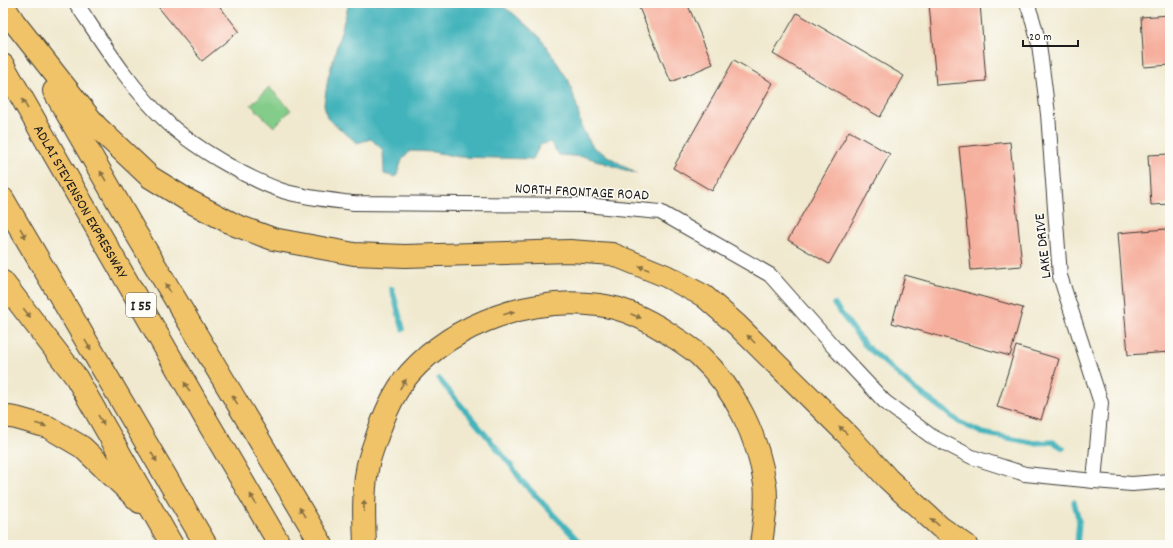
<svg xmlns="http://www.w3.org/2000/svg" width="1173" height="548" viewBox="0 0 1173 548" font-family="Dekko,sans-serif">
<rect width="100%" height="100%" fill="#fdfcf7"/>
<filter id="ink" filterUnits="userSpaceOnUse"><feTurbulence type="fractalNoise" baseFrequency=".025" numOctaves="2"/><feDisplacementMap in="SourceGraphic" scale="8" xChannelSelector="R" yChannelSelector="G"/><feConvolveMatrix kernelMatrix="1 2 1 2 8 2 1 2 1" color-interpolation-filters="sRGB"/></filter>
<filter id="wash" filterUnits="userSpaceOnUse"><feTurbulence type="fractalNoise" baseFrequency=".012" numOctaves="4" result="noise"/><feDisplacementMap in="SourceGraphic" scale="16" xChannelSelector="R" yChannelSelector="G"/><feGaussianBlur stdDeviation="0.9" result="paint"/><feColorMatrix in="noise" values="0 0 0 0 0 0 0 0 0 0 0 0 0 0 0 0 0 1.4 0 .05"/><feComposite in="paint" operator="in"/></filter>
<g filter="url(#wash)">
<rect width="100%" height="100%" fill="#f0e9cf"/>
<!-- green -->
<path fill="#83cc89" stroke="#507452" d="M269,87L291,110L274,127L251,105Z"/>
<!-- water -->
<path fill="#43b3bb" stroke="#30686c" d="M349,3H498L514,14L541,38L569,81L578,110L581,127L593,147L637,174L586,157L559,155L550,142L540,145L533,159L459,157L433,152L410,151L402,160L396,177L384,174L383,150L371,139L357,143L327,118L324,104L328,78Z"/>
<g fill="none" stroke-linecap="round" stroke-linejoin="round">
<!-- stream -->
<g stroke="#43b3bb" stroke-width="5.5">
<path d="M392,289L403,329"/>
<path d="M834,304L865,345L909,384L959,422L982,433L1034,443L1053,442L1063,448"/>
<path d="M439,379L510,464L521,480L582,545"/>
<path d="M1074,502L1079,521L1077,545"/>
</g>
</g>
<g id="blocks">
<!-- building -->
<g fill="#f6af9c">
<path d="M155,3H217L239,31L202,61Z"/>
<path d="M637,3H687L713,64L671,82Z"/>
<path d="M929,3H980L986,81L936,85Z"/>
<path d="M797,13L904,76L880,117L773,54Z"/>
<path d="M1170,15V65L1144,67L1141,17Z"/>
<path d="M734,60L773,83L712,191L673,168Z"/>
<path d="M849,131L890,154L829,264L788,240Z"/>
<path d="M1010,142L1022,266L971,270L959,147Z"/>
<path d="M1170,154V204L1151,205L1148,155Z"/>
<path d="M1166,229L1170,281V352L1128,355L1118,233Z"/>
<path d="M905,275L1023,308L1010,356L892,323Z"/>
<path d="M1016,346L1059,359L1041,420L997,407Z"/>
</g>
</g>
</g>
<g filter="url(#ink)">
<use href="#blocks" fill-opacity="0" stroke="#3c3b37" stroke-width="1"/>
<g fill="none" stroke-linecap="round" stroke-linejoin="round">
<defs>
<g id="minor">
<path d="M76,3C104,45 131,89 168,123C186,140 207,153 228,165C245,175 263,184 283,191C306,198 330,200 354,203L585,205L660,212L770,275L838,352L885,402L931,436L972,457L1025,474L1094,481L1132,484L1170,481"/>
<path d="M1027,3L1033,21L1039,44L1048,114L1060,276L1101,403L1094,481"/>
</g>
<g id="motorway">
<path d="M3,5L14,22L96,126L150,177L189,201L235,225L273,239L354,254L405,256L570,251L612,254L666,276L704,296L737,325L849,436L888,479L940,527L966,545"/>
<path id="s1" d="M3,65L207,421L280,545"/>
<path d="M54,91L134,230L322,545"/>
<path d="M3,199L206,545"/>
<path d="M3,282L76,377L172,545"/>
<path d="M3,416L16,418L48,427L82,447L140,502"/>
<path d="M365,545C364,520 363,495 367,470C368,461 372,451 375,442C383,418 393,392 410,373C456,322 532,296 599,305C625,308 650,321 671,335C681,342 692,348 700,356C735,389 758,437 765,484C768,504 763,526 761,545"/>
</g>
</defs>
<!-- minor casing -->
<use href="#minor" stroke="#3c3b37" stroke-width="16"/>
<!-- motorway casing -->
<use href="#motorway" stroke="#3c3b37" stroke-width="24"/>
<!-- minor -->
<use href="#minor" stroke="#fff" stroke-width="14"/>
<!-- motorway -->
<use href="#motorway" stroke="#f1c369" stroke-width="22"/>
</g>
<!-- one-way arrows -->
<defs><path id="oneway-solid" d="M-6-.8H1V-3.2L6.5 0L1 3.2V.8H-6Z"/></defs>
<g fill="#867042">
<use href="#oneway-solid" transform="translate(25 104) rotate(-120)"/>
<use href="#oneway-solid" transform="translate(103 176) rotate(-120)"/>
<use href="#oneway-solid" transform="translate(23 233) rotate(60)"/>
<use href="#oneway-solid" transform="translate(644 268) rotate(-159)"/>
<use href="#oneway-solid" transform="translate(168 288) rotate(-121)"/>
<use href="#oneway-solid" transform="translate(27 313) rotate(52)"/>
<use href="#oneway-solid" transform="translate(509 313) rotate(-16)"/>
<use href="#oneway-solid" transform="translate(636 316) rotate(23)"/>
<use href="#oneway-solid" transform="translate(751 339) rotate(-135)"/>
<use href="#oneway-solid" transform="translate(88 345) rotate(59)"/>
<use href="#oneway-solid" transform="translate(403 384) rotate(-56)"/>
<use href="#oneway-solid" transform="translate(187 387) rotate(-120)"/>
<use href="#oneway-solid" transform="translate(235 400) rotate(-121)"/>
<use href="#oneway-solid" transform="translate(101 420) rotate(60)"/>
<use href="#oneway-solid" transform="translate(41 425) rotate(16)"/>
<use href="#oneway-solid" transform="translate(843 430) rotate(-135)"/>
<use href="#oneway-solid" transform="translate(154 457) rotate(59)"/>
<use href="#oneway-solid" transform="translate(253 499) rotate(-120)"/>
<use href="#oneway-solid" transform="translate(364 506) rotate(-88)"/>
<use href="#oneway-solid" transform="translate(302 512) rotate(-121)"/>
<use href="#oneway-solid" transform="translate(935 522) rotate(-138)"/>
</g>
</g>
<g text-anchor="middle" stroke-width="3" stroke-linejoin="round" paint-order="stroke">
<!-- shield labels -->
<rect fill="#fdfcf7" stroke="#605f5e" stroke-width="1" x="126" y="293" width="30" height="24" rx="3"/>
<g font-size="14" font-weight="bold" fill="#1c1c1c">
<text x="141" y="310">I 55</text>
</g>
<!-- street labels -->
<g font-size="15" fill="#1c1c1c" stroke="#fdfcf7">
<text transform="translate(582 191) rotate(3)" y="5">NORTH FRONTAGE ROAD</text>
<text dy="5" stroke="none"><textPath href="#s1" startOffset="157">ADLAI STEVENSON EXPRESSWAY</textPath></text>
<text transform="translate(1042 246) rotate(-96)" y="5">LAKE DRIVE</text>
</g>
</g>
<!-- margin -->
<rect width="1173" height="548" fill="none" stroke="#fdfcf7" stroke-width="16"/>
<!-- scale -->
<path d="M1023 40v6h55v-6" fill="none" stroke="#1c1c1c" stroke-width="2"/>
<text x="1029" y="40" font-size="12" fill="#1c1c1c" stroke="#fdfcf7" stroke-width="3" paint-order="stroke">20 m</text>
</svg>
